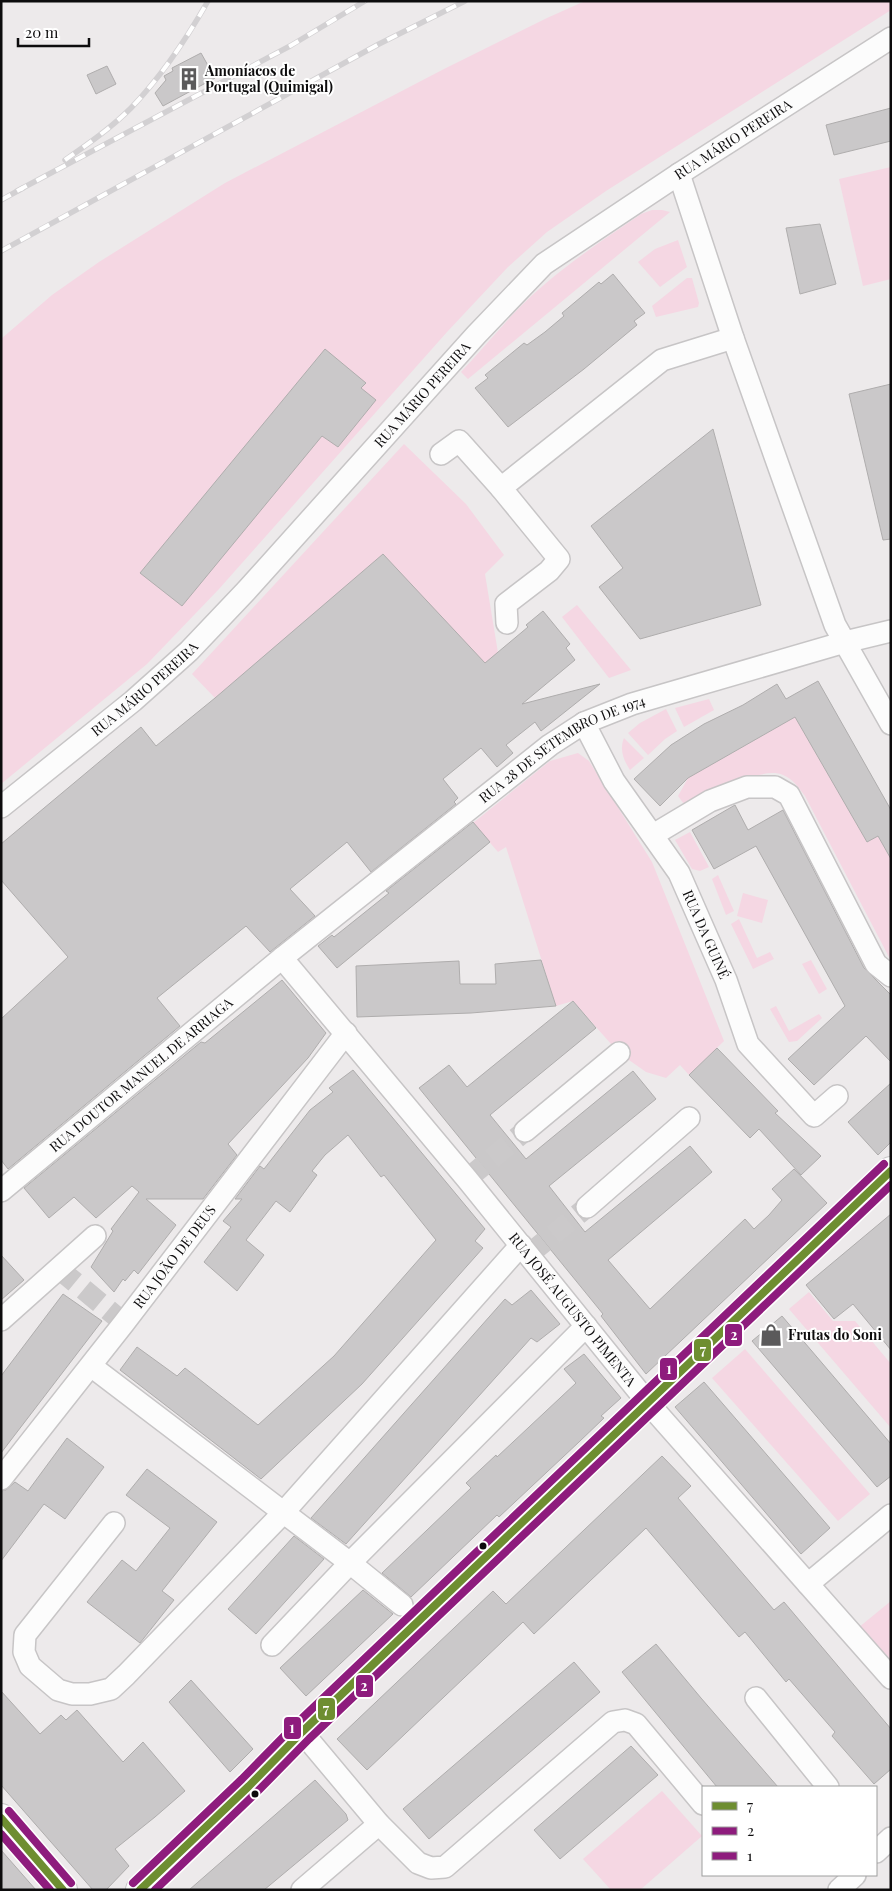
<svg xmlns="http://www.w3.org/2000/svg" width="892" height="1891" viewBox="0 0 892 1891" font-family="'Playfair Display',serif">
<rect width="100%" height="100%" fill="#edeaeb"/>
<!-- green -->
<g fill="#f5d7e3">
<path d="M585,1H891V10L606,191L547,232L508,267L447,332L219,589L147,664L1,784V339L52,295L99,262L225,183L444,69L547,18Z"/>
<path d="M891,167V279L863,286L839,179Z"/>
<path d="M652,210H662L670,212L468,379L461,372C480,352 497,331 516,311C553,273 597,244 641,214Z"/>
<path d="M678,240L687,267L660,287L638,262L655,249Z"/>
<path d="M687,278H692L699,303L698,307L656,317L652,306Z"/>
<path d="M404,444L466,504L504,555L485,574L500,665L215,698L192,674Z"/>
<path d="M577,605L631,670L609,678L562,617Z"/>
<path d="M709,699L714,710L684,727L675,708Z"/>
<path d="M666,709L677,731L665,739L648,755L628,733L640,723Z"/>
<path d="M795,717L867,842L878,836L891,859V961L805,796C799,788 793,779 783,775C760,765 709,797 687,808L678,796L688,778Z"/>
<path d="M624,738L644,758L630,770C624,761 619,750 624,738Z"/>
<path d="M578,753L589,761L652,862L724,1041L689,1075L680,1065L666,1078L646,1072L619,1053L573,1001L556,1006L506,847L498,852L473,823L550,761Z"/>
<path d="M690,832L709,867L700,871L692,869L675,840Z"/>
<path d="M718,875L734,911L726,915L712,879Z"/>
<path d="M743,893L768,900L762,923L737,916Z"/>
<path d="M739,919L757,958L770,952L774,959L753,969L731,924Z"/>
<path d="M811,960L827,989L819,994L802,964Z"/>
<path d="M776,1006L789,1031L819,1014L822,1018L797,1041L789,1042L770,1009Z"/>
<path d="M809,1292L833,1321H855L891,1364V1428L789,1309Z"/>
<path d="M745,1349L870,1494L838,1521L712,1378Z"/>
<path d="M891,1601V1665L858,1628Z"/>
<path d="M662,1791L702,1836L640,1890H611L583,1859Z"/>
</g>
<!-- building -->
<g fill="#cac8c9" stroke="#afadad">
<path d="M201,53L215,78L163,106L155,93L166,80L164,76L173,71L172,68Z"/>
<path d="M107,66L116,84L96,94L87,75Z"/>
<path d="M891,108V141L834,155L826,125Z"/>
<path d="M820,224L836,284L800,294L786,228Z"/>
<path d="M613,274L645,313L634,321L637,325L584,369L508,427L475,388L488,378L485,375L524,343L527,345L545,332L564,316L562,313L599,282L601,284Z"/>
<path d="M325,349L366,383L361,388L376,400L338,447L322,436L182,606L140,573Z"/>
<path d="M891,384V539L883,540L849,394Z"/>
<path d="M713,429L761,605L640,639L599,587L623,568L591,526Z"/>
<path d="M383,554L485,663L528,627L526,625L543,611L570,644L566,648L575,660L522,704L600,684L541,731L535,722L506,745L513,753L497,767L481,748L443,779L458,798L454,802L456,804L371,872L347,842L290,889L315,916L270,952L246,926L157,998L180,1026L8,1169L1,1160V1019L68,957L1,880V844L141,727L156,746L215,698Z"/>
<path d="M818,681L891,810V859L878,836L867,842L795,717L688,778L660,806L634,779L671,745L704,724L743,705L777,684L786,699Z"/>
<path d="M735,805L748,830L783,810L864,968L891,995V1062L866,1036L814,1085L788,1059L845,1006L756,846L714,869L692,830Z"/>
<path d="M473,822L490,842L337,968L318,946L332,935L334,937L389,893L386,891Z"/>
<path d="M541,960L556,1006L471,1013L357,1017L356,966L459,961L460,984H496L495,964Z"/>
<path d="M282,980L326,1033L308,1058L228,1144L237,1155L203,1199H146L176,1225L138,1274L134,1270L125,1281L123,1279L114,1292L91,1267L113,1231L111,1229L139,1192L132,1186L96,1218L74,1197L49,1218L24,1188L201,1042L205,1043Z"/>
<path d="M573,1001L596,1028L490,1115L526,1159L633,1071L656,1099L549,1186L585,1232L690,1146L712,1172L608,1260L650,1309L745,1219L754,1229L769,1215L782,1200L772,1189L794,1169L827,1203L646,1374L601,1316L603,1314L419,1088L449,1065L467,1087Z"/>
<path d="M717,1048L778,1111L775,1113L821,1156L801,1175L759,1129L750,1138L689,1075Z"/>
<path d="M353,1070L485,1229L475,1241L483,1248L362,1384L261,1479L120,1370L137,1347L177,1376L185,1368L258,1425L334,1356L436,1240L384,1175L381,1177L348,1135L325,1155L312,1171L317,1175L290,1212L276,1201L246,1240L264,1255L237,1291L204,1262L231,1227L223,1221L242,1199H235L260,1166L264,1169L310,1110L333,1092L329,1088Z"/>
<path d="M891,1083V1142L878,1155L848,1122Z"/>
<path d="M891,1214V1350L853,1304L834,1319L806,1285Z"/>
<path d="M1,1255L24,1280L1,1300Z"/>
<path d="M531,1290L560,1324L537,1342L531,1338L346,1544L311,1518L505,1299L512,1305Z"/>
<path d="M63,1294L102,1321L1,1453V1376Z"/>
<path d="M782,1316L891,1444V1476L877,1487L752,1341Z"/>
<path d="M584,1354L621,1398L601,1416L604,1418L579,1442L499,1517L497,1515L411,1597L382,1573L471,1488L466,1483L496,1455L497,1457L576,1383L564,1369Z"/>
<path d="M704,1382L830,1528L801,1554L675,1407Z"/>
<path d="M67,1438L104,1467L65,1519L44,1504L1,1561V1491L6,1490L15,1482L28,1491Z"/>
<path d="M662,1456L691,1486L678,1498L774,1610L784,1602L891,1729V1769L874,1784L832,1736L835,1732L789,1679L786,1682L745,1632L739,1637L646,1528L534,1634L523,1622L367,1770L337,1739L493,1591L506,1604Z"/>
<path d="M147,1469L217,1522L162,1591L174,1600L140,1643L87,1602L122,1560L136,1571L170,1528L126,1495Z"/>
<path d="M294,1536L324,1559L256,1634L228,1609Z"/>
<path d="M363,1590L393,1614L306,1696L280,1668Z"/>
<path d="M656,1644L701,1698L778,1787H717L622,1672Z"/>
<path d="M574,1662L600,1692L429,1839L403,1809Z"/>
<path d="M191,1680L253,1749L230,1772L169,1702Z"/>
<path d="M1,1691L40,1734L61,1715L66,1720L77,1710L123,1762L143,1742L185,1791L155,1817L115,1849L129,1866L106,1890H93L1,1785Z"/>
<path d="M631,1746L658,1775L560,1859L534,1830Z"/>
<path d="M315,1780L346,1814L348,1820L264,1890H189Z"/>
<path d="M1,1850L36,1890H1Z"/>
</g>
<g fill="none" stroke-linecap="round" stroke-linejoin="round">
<!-- minor-tunnel -->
<g stroke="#cbc9ca" stroke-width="21" stroke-dasharray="21 11" stroke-linecap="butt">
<path d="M467,1179L525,1131"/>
<path d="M528,1255L587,1207"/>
<path d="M59,1269L124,1323"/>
</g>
<defs>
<g id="minor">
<path d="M679,174L733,338L835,625L891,724"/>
<path d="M441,454L459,441L501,488"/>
<path d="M507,623L506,604L549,571L559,559L501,488L662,360L733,338"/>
<path id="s1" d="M584,723L614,781L679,873L726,980L748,1044L814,1116L837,1096"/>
<path id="s2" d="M1,807L133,701L189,651L246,591L476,335L544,264L679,174L891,38"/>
<path d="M653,835L710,801L747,787H775L789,795L876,964L891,976"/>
<path id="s3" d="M282,958L467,1179L648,1403L891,1678"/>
<path d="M525,1131L619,1053"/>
<path id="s4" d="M1,1191L282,958L550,745L584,723L632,704L845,642L891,631"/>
<path d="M587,1207L689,1118"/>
<path d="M1,1320L95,1236"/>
<path d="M91,1366L350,1563L402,1605"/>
<path id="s5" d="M1,1479L124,1323L346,1033"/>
<path d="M114,1523L25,1635L24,1652L30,1666L58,1690L72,1694H90L111,1689L126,1675L283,1513L521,1245"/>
<path d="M808,1584L891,1515"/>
<path d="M272,1645L350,1563L586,1326"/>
<path d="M756,1698L828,1787"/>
<path d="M302,1732L379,1824L418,1863L431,1868L445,1867L613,1722L625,1720L636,1724L703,1804"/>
<path d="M876,1852L891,1838"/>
<path d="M302,1890L379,1824"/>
<path d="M839,1890L855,1875"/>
</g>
<g id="tertiary">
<path d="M1,1818L63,1890"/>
<path d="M140,1890L249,1786L302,1732L891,1171"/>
</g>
</defs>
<!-- minor casing -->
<use href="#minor" stroke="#c7c5c6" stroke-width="24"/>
<!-- tertiary casing -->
<use href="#tertiary" stroke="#c7c5c6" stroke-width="30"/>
<!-- minor -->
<use href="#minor" stroke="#fcfcfc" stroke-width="21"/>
<!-- tertiary -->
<use href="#tertiary" stroke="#fcfcfc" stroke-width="28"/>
<defs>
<g id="rail">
<path d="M65,160C88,144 111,128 131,108C161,77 187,38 208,1"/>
<path d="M17,191L290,46L365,1"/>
<path d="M1,200L23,188"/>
<path d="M1,251L379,44L465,1"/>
</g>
</defs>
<!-- rail casing -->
<use href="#rail" stroke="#d2d0d2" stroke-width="5.5"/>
<!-- rail -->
<use href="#rail" stroke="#fff" stroke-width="4" stroke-dasharray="11" stroke-linecap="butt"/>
<defs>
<g id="bus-1">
<path d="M1,1818L63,1890"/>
<path d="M140,1890L249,1786L302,1732L891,1171"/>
</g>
<g id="bus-2">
<path d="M1,1834L50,1890"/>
<path d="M155,1890L256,1793L309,1739L891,1185"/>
</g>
<g id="bus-3">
<path d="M9,1811L71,1883"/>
<path d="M133,1883L242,1779L295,1725L884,1164"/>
</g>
</defs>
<!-- bus-1 casing -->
<use href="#bus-1" stroke="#fff" stroke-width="11"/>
<!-- bus-2 casing -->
<use href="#bus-2" stroke="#fff" stroke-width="11"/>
<!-- bus-3 casing -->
<use href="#bus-3" stroke="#fff" stroke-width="11"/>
<!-- bus-1 -->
<use href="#bus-1" stroke="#6e8e31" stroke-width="8"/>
<!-- bus-2 -->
<use href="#bus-2" stroke="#8e1c7d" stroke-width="8"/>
<!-- bus-3 -->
<use href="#bus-3" stroke="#8e1c7d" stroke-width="8"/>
</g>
<!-- icons -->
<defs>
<symbol id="building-bare" viewBox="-9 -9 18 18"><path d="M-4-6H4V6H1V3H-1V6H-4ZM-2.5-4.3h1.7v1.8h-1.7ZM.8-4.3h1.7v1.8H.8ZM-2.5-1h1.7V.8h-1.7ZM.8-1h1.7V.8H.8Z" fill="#5b5a5b" stroke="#fff" stroke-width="2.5" paint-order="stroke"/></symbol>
<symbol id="shop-bare" viewBox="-9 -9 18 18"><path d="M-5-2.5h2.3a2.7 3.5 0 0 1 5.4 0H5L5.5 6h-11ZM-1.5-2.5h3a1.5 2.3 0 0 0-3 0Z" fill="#5b5a5b" stroke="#fff" stroke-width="2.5" paint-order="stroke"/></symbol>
</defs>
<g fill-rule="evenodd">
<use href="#building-bare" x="173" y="63" width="32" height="32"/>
<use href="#shop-bare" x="755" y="1319" width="32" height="32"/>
</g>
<!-- markers -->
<g fill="#0d0c0d" stroke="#fff" stroke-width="2">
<circle cx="483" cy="1546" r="4.5"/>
<circle cx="255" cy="1794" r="4.5"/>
</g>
<g text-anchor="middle" stroke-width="4" stroke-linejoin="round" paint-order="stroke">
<!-- poi labels -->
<g font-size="14" font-weight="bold" fill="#0d0c0d" stroke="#fff" text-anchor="start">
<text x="205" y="76">Amoníacos de<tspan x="205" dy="16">Portugal (Quimigal)</tspan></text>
<text x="788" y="1340">Frutas do Soni</text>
</g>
<!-- street labels -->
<g font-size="14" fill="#0d0c0d" stroke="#fff">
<text dy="5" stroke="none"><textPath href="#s2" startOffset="996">RUA MÁRIO PEREIRA</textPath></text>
<text dy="5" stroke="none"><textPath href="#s2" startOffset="591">RUA MÁRIO PEREIRA</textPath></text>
<text dy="5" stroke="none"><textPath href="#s2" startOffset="186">RUA MÁRIO PEREIRA</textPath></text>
<text dy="5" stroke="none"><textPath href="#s4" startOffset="716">RUA 28 DE SETEMBRO DE 1974</textPath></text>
<text dy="5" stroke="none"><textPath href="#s1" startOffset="245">RUA DA GUINÉ</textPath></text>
<text dy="5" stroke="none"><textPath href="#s4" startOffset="182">RUA DOUTOR MANUEL DE ARRIAGA</textPath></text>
<text dy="5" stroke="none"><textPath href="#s5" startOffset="282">RUA JOÃO DE DEUS</textPath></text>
<text dy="5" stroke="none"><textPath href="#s3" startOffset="456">RUA JOSÉ AUGUSTO PIMENTA</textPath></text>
</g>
</g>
<g stroke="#fff" stroke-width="2">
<rect x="724" y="1323" width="19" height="24" rx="5" fill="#8e1c7d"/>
<rect x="693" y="1338" width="19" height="24" rx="5" fill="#6e8e31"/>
<rect x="659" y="1357" width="19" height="24" rx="5" fill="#8e1c7d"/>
<rect x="355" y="1674" width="19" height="24" rx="5" fill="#8e1c7d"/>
<rect x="317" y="1697" width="19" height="24" rx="5" fill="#6e8e31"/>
<rect x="283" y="1716" width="19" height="24" rx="5" fill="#8e1c7d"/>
</g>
<g font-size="14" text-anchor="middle" font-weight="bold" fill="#fff">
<text x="734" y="1340">2</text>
<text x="703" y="1355">7</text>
<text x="669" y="1374">1</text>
<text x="364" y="1691">2</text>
<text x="326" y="1714">7</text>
<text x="292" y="1733">1</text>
</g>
<!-- border -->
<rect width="892" height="1891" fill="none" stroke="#0d0c0d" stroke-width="5"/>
<!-- legend -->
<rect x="702" y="1786" width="175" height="90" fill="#ffffff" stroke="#9e9e9e"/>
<rect x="712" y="1802" width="25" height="8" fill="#6e8e31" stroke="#9e9e9e"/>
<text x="747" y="1811" font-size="15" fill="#0d0c0d">7</text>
<rect x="712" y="1827" width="25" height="8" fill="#8e1c7d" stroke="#9e9e9e"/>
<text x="747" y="1836" font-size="15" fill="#0d0c0d">2</text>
<rect x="712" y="1852" width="25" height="8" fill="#8e1c7d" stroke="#9e9e9e"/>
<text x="747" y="1861" font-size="15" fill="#0d0c0d">1</text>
<!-- scale -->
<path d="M18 38v8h71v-8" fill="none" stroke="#0d0c0d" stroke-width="2.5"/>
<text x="25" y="38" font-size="15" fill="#0d0c0d" stroke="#ffffff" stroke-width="4" paint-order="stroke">20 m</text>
</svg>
